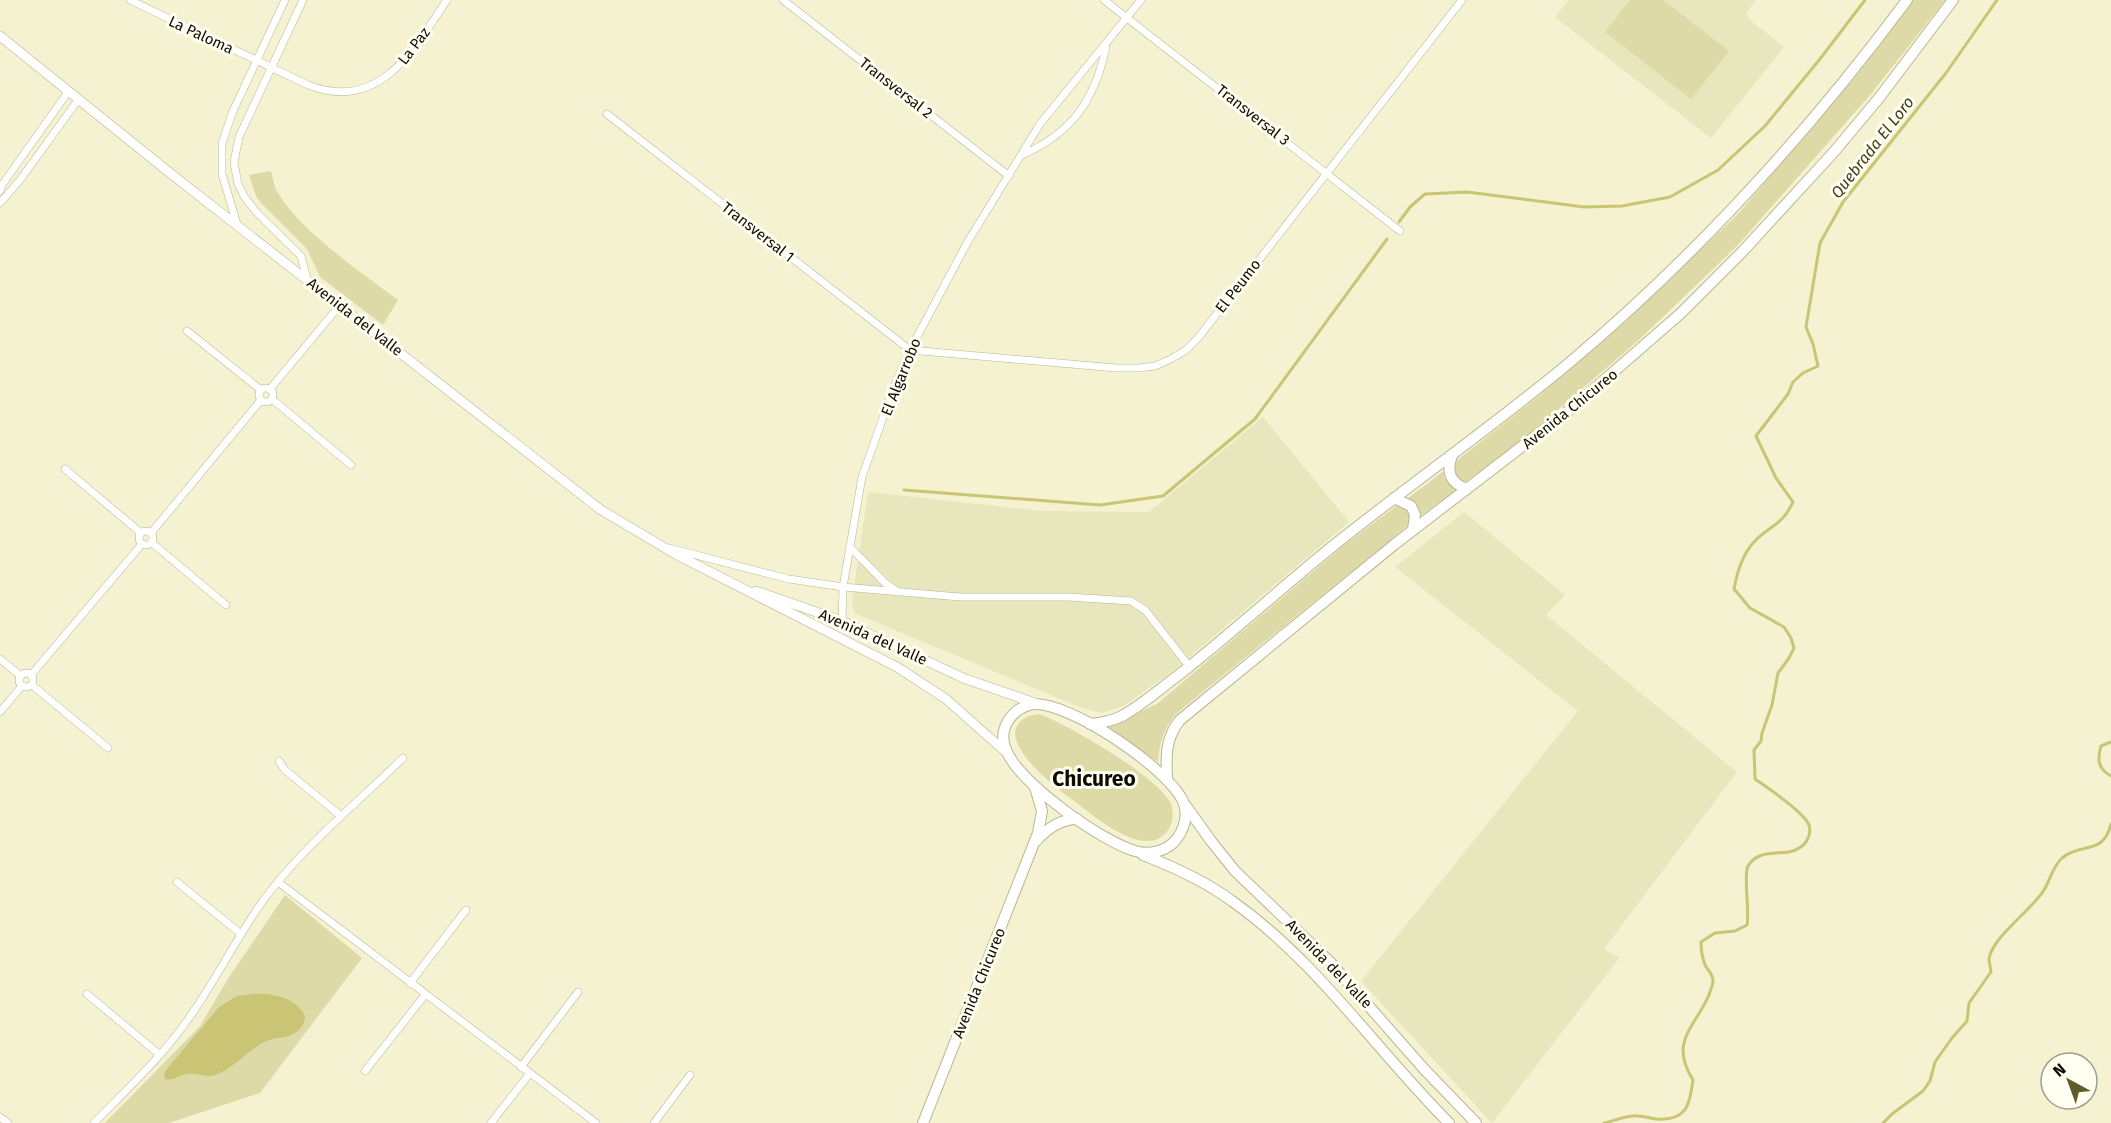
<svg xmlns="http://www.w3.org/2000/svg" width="2111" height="1123" viewBox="0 0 2111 1123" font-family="'Fira Sans',sans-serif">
<rect width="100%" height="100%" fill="#f4f2d0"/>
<!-- built -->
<g fill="#e8e6bc">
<path d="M1569,0H1756L1746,13L1751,21L1784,47L1711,138L1555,17Z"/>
<path d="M1263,417L1349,522L1174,670L1124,706L1101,713L1082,708L854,613L852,601L868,492L1041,511L1149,512Z"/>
<path d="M1464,512L1565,595L1546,615L1737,772L1604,949L1619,958L1492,1123L1361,981L1578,711L1395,567Z"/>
</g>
<!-- green -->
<g fill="#dddaa8">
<path d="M1630,0H1663L1729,51L1691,99L1605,32Z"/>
<path d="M1913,0H1945L1871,94L1737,246L1641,338L1531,433L1467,481H1458L1453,473L1455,462L1535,399L1622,325L1739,213L1860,70Z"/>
<path d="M271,171C273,179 274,187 278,193C300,231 362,273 398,300L383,325L320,277L307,249L261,203L256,196L249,175Z"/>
<path d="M1444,471V478L1457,489L1419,517C1419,507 1416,503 1408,498Z"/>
<path d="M1399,504L1406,508L1410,516V524L1178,712C1165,726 1159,742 1158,762L1107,727L1157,704L1343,546Z"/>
<path d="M1040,714C1069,726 1158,776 1171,804C1174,812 1173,823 1168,830C1145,863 1091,813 1070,798C1054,787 1005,747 1017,726C1022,717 1031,715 1040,714Z"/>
<path d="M285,895L362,958L260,1093L169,1123H105L200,1026L229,977Z"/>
</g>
<!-- water -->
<path fill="#c9c575" d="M252,994C271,993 296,997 305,1016C305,1023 300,1031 293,1034C285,1039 275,1037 266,1041C248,1050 235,1068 215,1075C206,1078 197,1073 188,1074C179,1075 173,1081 165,1079L164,1075L166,1070L219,1007L237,996Z"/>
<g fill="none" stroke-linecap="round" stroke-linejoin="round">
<!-- stream -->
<g stroke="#c9c575" stroke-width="3">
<path d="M1399,222L1410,207L1425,194L1467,192L1584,207L1622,206L1670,197L1718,170L1765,126L1820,59L1865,0"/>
<path d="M904,490L1100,505L1163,496L1255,419L1387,239"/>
<path d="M2111,742L2101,746C2097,760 2098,769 2111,776"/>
<path d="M1604,1123C1613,1121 1623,1117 1632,1116C1640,1115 1648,1118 1656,1119C1687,1121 1689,1106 1693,1080C1669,1041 1694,1029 1709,995C1710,990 1713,986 1713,981C1713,974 1708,971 1705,965C1702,957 1701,950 1701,942L1715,933L1735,931L1747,925C1750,911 1743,875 1748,866C1757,851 1773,854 1789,852C1795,851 1805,846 1807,840C1810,835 1811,828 1808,823C1801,810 1768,788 1755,779L1754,750L1761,741L1762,733L1772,705L1778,673L1789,658L1794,648L1791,638L1784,627L1750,608L1734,589C1737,572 1742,555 1754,542C1770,525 1782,526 1793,502L1776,478L1756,436L1788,394L1793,382L1803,373L1818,366L1813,344L1806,327L1820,243L1843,202L1946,73L1997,0"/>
<path d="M1883,1123L1892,1114L1923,1091L1930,1081L1935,1062L1952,1038L1967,1021L1969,1003L1991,972C1991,968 1989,963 1989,959C1992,937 2032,910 2044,890C2050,880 2053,866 2062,858C2081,842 2103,856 2111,824"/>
</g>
<defs>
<g id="minor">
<path d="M130,0L308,85C380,113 413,50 447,0"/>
<path d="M303,0L239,137L234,162L238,184L244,196L257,213L301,256L307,279"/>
<path d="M783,0L1009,176"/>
<path d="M1104,0L1400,231"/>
<path d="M607,114L910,350L1116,368H1139L1155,366L1171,359L1186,350L1198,338L1462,0"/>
<path d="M1022,155C1072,133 1095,100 1106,47"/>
<path d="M0,191L2,185L68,92"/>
<path d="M0,203L20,180L78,100"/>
<path d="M237,224L222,174V143L233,111L285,0"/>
<path d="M187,331L261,390"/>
<circle cx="266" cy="395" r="7"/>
<path d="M270,389L340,305"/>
<path d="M272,399L351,465"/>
<path d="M65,469L141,533"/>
<circle cx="146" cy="538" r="7"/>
<path d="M151,533L261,400"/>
<path d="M151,542L226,605"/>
<path d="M850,547L885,583L898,592"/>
<path d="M669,548L789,579L843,587L960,597H1069L1131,601L1145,610L1189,666"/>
<path d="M842,621L843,587L862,477L895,384L910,350L967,243L1040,124L1141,0"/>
<path d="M0,659L21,676"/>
<circle cx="26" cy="680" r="7"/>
<path d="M31,675L142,544"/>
<path d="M32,685L108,748"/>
<path d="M0,712L22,686"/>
<path d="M279,761L285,770L341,816"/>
<path d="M177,882L241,934"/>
<path d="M278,882L596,1123"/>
<path d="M410,983L466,910"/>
<path d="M87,994L160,1055"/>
<path d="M521,1067L578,992"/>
<path d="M365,1071L425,995"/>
<path d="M0,1117L8,1123"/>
<path d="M94,1123C127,1089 162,1057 189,1018C217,979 237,936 265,898C305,845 356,804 403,758"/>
<path d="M491,1123L530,1073"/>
<path d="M654,1123L690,1075"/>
</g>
<g id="tertiary">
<path d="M0,36L170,173L601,510L677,555L897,667L946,699L1008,754"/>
<path d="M756,591L842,621L963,678L1038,704"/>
</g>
<g id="secondary">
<path d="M1452,455C1446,472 1450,483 1467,489"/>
<path d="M1394,498L1411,506L1415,515L1413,530"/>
<path d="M1033,704C1071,702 1167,768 1183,801C1189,815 1184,832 1173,843C1163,852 1148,855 1135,851C1101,841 1021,784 1007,752C1002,742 1002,731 1008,721C1014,711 1022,706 1033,704Z"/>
<path d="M1090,724C1101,723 1112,721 1122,716C1142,705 1161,688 1180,674C1232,633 1281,588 1333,546C1410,484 1492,427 1569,363C1696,256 1808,133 1907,0"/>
<path d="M1167,780C1166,758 1165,738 1180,720L1395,544L1572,408L1680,314L1743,251L1833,153L1879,98L1953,0"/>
<path d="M1186,806L1211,841L1235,871L1330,962L1424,1069L1476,1123"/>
<path d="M1037,840C1048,828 1061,819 1077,819"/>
<path d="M1143,855C1174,867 1205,881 1232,901C1317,961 1376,1050 1449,1123"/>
<path d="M923,1123L1038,833L1042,811L1035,787"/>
</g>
</defs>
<!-- minor casing -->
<use href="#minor" stroke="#b7b695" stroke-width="8"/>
<!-- tertiary casing -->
<use href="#tertiary" stroke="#b7b695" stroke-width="10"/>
<!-- secondary casing -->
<use href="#secondary" stroke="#b7b695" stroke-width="12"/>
<!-- minor -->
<use href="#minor" stroke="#fff" stroke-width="7"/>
<!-- tertiary -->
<use href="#tertiary" stroke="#fff" stroke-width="9"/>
<!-- secondary -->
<use href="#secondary" stroke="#fff" stroke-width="10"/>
</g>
<g text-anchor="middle" stroke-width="6" stroke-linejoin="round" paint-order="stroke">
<!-- street labels -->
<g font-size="15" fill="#0d0c03" stroke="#fffef1">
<text transform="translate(201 35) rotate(25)" y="5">La Paloma</text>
<text transform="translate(414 46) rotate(-53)" y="5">La Paz</text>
<text transform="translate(896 88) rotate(38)" y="5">Transversal 2</text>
<text transform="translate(1253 115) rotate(38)" y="5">Transversal 3</text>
<text transform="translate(758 232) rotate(38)" y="5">Transversal 1</text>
<text transform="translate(1238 286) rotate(-52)" y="5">El Peumo</text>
<text transform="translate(355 317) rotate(38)" y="5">Avenida del Valle</text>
<text transform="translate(901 377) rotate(-68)" y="5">El Algarrobo</text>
<text transform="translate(1570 409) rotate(-39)" y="5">Avenida Chicureo</text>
<text transform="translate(873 637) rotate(24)" y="5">Avenida del Valle</text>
<text transform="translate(1329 964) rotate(46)" y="5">Avenida del Valle</text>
<text transform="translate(979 983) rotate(-68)" y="5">Avenida Chicureo</text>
</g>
<!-- water labels -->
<g font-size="16" font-style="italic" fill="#403e1b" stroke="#fffef1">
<text transform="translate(1872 147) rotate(-52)" y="6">Quebrada El Loro</text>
</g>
<!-- district labels -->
<g font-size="21" font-weight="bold" fill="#0d0c03" stroke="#fffef1">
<text x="1094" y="786">Chicureo</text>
</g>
</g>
<!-- north arrow -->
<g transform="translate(2069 1081) rotate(319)"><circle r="28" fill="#fffef1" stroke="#9e9d92" stroke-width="1.5"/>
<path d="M0-4.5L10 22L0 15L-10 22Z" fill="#615d2a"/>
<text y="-9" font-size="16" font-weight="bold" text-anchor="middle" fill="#0d0c03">N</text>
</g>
</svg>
